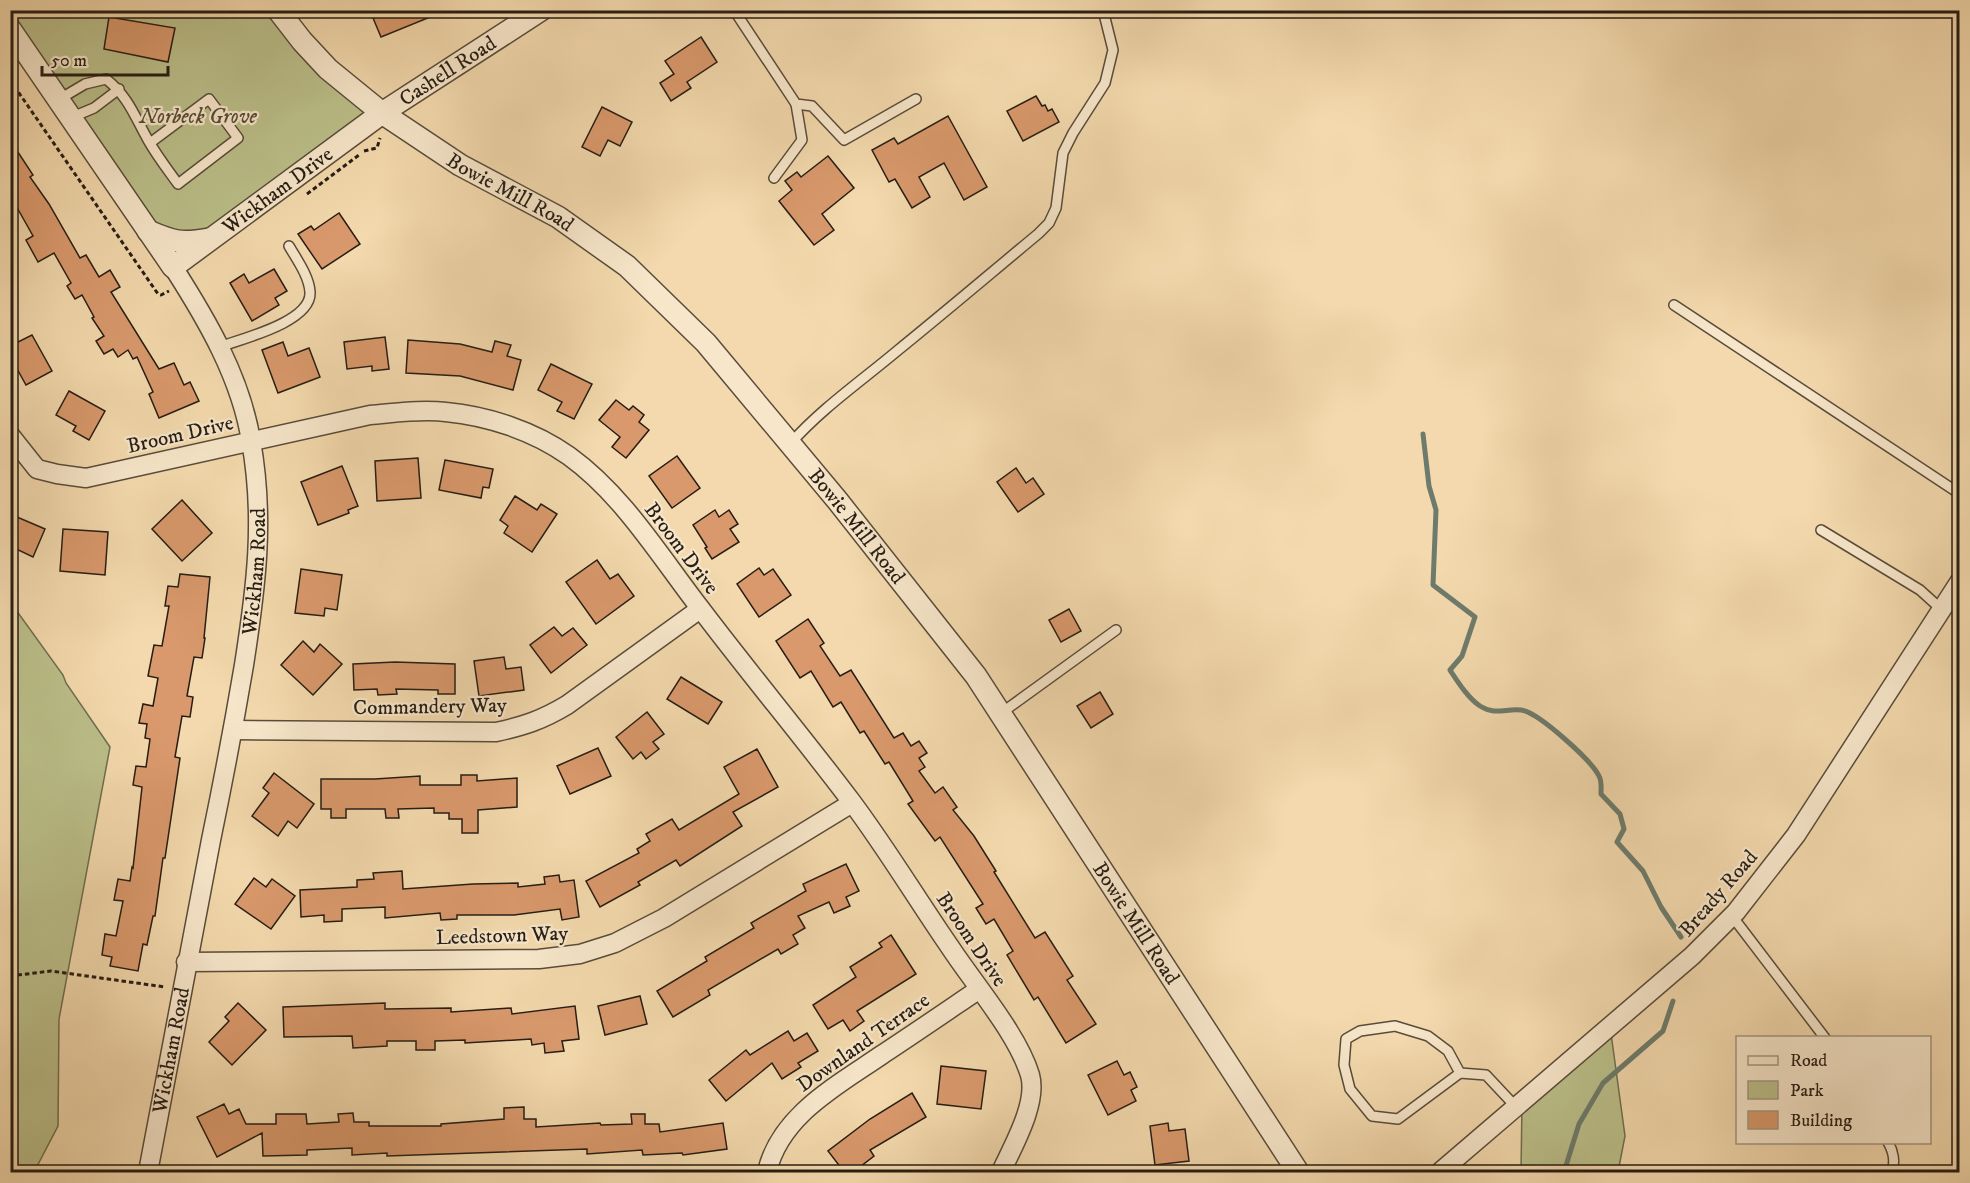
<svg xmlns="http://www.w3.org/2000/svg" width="1970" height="1183" viewBox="0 0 1970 1183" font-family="'IM FELL DW Pica',serif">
<rect width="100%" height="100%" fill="#f3d9ad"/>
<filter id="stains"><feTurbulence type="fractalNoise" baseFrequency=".00333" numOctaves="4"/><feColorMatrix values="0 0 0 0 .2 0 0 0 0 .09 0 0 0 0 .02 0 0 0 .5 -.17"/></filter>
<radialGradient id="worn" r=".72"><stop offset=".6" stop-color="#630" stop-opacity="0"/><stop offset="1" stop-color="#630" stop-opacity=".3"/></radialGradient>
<!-- green -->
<g fill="#bbbf8a" stroke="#706e4f" stroke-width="1.5">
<path d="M10,11H278L382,113L173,267L11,29Z"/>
<path d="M11,603L63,675L66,683L110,747L59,1019L58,1126L34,1172H10Z"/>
<path d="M1610,1026L1625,1136L1618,1172H1521L1522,1102Z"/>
</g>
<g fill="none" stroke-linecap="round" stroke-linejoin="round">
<!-- stream -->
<g stroke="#6d7b6c" stroke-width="5">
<path d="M1423,434L1429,486L1436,510L1433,585L1475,617L1462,656L1450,670C1458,682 1468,698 1480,706C1496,716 1506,708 1521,710C1538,712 1591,760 1599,776C1602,781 1601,788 1601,794L1620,814L1624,829L1617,842L1643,871L1661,907L1681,937"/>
<path d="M1564,1172L1579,1124L1603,1083L1663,1031L1673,1001"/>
</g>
</g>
<!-- building -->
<g fill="#d9996c" stroke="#261d14" stroke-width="1.5">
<path d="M392,10H444L445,11L381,37L373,18Z"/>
<path d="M109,17L175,28L168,62L104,49Z"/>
<path d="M701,37L717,62L687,82L691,88L671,101L660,83L674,74L665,61Z"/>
<path d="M1036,96L1042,106L1045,105L1048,111L1052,109L1059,122L1023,141L1007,111Z"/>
<path d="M602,107L632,122L620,146L608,140L600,156L582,147Z"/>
<path d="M948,116L987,187L964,200L944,163L919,177L930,197L912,208L895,179L889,182L872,150L894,138L898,144Z"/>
<path d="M10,140L33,175L30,177L49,204L80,258L86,255L99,277L110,270L120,287L111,292L159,369L174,363L184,385L190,382L199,401L159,418L149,394L153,392L137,357L133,359L128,350L118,357L113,349L104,354L96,341L104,336L92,318L94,317L82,295L75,299L67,286L71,283L54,253L38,262L26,240L33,236L15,204L10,207Z"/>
<path d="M828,156L854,188L822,214L834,230L814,245L779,201L792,190L785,181L797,172L801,177Z"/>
<path d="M339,213L360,244L322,269L298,234L311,226L314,230Z"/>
<path d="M274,269L287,291L275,298L279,305L252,321L230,283L244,274L249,283Z"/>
<path d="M32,335L52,371L26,385L10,356V346Z"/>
<path d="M385,337L389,369L372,371V366L347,369L344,342Z"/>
<path d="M408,340L460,344L492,352L495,341L511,345L507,356L521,360L513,390L460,376L406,373Z"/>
<path d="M283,342L288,356L309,348L320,377L278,393L262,350Z"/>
<path d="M551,364L592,384L574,419L557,411L562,402L538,390Z"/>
<path d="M69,391L105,411L89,440L73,431L76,426L56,415Z"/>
<path d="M616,400L629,410L633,406L644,415L639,422L649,430L626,458L612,447L620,437L599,420Z"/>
<path d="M677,456L700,488L672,508L649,476Z"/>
<path d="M418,458L421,498L377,501L375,461Z"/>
<path d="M445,460L493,469L489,488L483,487L481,498L439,490Z"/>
<path d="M342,466L358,506L348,510L349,513L318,525L301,482Z"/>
<path d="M1016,468L1026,483L1033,478L1044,494L1018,512L997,482Z"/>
<path d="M515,496L537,510L541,504L557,514L532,552L504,533L508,526L500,520Z"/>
<path d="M182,500L212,533L182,561L152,529Z"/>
<path d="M715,510L719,517L729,510L738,524L730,529L739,542L712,559L705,548L707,547L693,525Z"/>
<path d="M10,514L45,529L33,557L10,546Z"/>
<path d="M63,529L108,532L105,575L60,571Z"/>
<path d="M597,560L610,579L618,574L634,596L596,624L566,582Z"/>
<path d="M759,568L764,575L773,569L791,595L759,617L737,584Z"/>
<path d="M301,569L342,575L337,610L325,608L324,616L295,613Z"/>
<path d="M180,574L210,577L204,638H205L202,658L194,657L187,696L193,697L190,717L182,716L175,757L180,758L165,858H163L155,916H153L147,945L143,944L138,971L110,966L112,957L102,955L105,934L116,936L123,901L114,900L118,879L130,881L132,867L133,868L142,787L133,785L136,766L146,767L150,739L145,738L147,724L139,723L143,704L153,706L158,678L148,676L154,645L162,646L169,606H165L168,586L178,587Z"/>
<path d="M1069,609L1081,631L1061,642L1049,620Z"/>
<path d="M808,619L824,643L820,646L840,676L851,670L894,738L903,733L911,746L919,741L927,753L919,758L925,767L919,771L935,793L943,787L957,807L953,810L974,836L996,871L994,872L1035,938L1045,932L1073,976L1067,980L1096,1024L1066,1043L1038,997L1034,1000L1007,955L1013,951L994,919L986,924L976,908L983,904L940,837L935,841L908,804L913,801L889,762L885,764L864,731L860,733L841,702L833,707L811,671L800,678L776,641Z"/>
<path d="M554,627L562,636L573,628L587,645L551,673L530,645Z"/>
<path d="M303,641L314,652L320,644L342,664L313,695L281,665Z"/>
<path d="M504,657L506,669L521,667L524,690L479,696L474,661Z"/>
<path d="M395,662L455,664V694H438V690L396,689L397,694L378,695L377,689L354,690L353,664Z"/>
<path d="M681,677L722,702L708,724L667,699Z"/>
<path d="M1100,692L1113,714L1091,728L1077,706Z"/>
<path d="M647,712L664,734L653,742L659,749L646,759L641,752L633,759L616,737Z"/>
<path d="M598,748L611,776L570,794L557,766Z"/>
<path d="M757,749L778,787L733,812L742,826L680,866L676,860L638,882L640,885L600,907L586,881L639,853L637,849L650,841L646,834L672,819L679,830L739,794L724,767Z"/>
<path d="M274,773L314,804L297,828L288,821L278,836L252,816L269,793L263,788Z"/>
<path d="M461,775H477V781L517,778V807L478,810V833H462V819H449V813H434V808L398,809L399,818H386L385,809H346V818H331V809H321V779H375L420,776V785H461Z"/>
<path d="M846,864L859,891L846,897L850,906L834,913L829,902L798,916L805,928L793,935L798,944L781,954L778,949L708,990L710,995L673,1017L657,991L707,961L705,957L754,928L751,923L806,891L803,884Z"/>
<path d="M402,871L403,889L473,884L518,883V887L545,884L544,877L559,875L560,882L574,880L579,917L562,920L560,909L514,915H457V919L441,920L440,913L385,918V907L342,909V921L324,922V915L301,917L300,890L357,887V880L374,879L373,873Z"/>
<path d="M254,878L266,887L272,879L295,896L271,929L235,904Z"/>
<path d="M891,935L916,974L857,1011L864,1021L850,1031L843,1020L828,1029L813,1005L856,977L850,967L882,947L879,943Z"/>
<path d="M640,996L647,1024L605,1035L598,1006Z"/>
<path d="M238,1003L266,1030L232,1065L209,1042L229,1021L225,1017Z"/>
<path d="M385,1003V1009L451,1008V1012L511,1008L512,1014L575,1006L579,1039L562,1041L564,1051L545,1053L544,1043L532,1045L531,1039L465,1043V1040L435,1041V1050H416V1041H387V1046L353,1048L352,1036L284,1037L283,1007Z"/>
<path d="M788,1031L794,1041L807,1033L818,1051L798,1063L801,1067L782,1079L772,1063L726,1101L709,1080L746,1050L750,1055Z"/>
<path d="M1117,1061L1124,1075L1130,1072L1137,1087L1131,1090L1136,1101L1108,1115L1088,1075Z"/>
<path d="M941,1066L986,1071L981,1109L937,1104Z"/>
<path d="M912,1093L926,1117L870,1150L874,1156L852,1173H845L828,1151L870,1119Z"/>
<path d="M224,1104L229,1114L239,1109L246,1124H276V1114H306L307,1124L339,1122L338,1114L353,1113L354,1122H369V1126H441V1124L504,1119V1108L524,1107V1119H536V1127L600,1123L601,1125L632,1124L631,1114H645V1124H659L660,1132L723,1123L727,1149L683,1155L682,1153L643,1155L642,1150L587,1154V1149L387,1156V1153L352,1155V1148L307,1150V1155L263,1156L262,1133L217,1157L197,1117Z"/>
<path d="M1168,1123L1169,1131L1185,1129L1189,1161L1155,1165L1150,1126Z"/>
</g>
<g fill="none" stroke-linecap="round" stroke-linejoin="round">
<defs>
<g id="service">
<path d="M734,10L796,104L812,106L844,140L916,99"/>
<path d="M58,100L85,84L106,79C128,96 135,117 148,140C157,156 168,170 178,184L238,138L209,99L150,143"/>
<path d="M70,118L94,108L119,89"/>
<path d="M774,178L802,140L796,104"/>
<path d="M1674,305L1960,494"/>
<path d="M219,347C241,339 312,322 310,292C309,276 297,260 289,246"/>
<path d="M790,444C822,408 860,382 897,351C944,313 991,273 1038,234L1049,223L1056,208L1063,153L1073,133L1105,83L1113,50L1103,10"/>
<path d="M1821,530L1920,590L1941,609"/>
<path d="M1000,714L1116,630"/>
<path d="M1732,916L1825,1038"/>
<path d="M1460,1073L1398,1119L1372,1116L1350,1089L1344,1065L1346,1039L1360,1031L1395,1026L1428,1036L1448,1051L1460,1073L1486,1075L1516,1107"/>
<path d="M1888,1142C1893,1151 1896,1163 1891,1172"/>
</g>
<g id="minor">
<path d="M10,435L37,469L57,474L86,478L370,415C395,413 421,409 446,412C488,416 534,431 569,456C623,495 659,555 700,608C749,673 802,736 851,801C887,849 918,901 952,950C976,986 1018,1035 1030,1075C1038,1103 1013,1146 1001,1172"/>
<path d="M233,730L496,732C524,726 542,720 567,705L700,609"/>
<path d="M186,962L539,959L580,954L615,943L664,918L852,803"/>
<path id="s1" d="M148,1172C168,1062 189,951 211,840C223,782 234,724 244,665C256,588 265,519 251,441C241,378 207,320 173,267"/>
<path d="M767,1172C780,1115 838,1085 883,1054C915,1033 947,1011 978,990"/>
<path d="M1440,1172L1692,956L1736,912L1796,835L1960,581"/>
</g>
<g id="tertiary">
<path id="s2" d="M278,10L302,41L328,69L382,113L460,165L558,217L627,266L706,343L837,500L976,676L1298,1172"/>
<path id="s3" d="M10,29L173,267L382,113L541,10"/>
<path d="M148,231C174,242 181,244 209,239"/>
</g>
</defs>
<!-- service casing -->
<use href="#service" stroke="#594c3a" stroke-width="12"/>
<!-- minor casing -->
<use href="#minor" stroke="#594c3a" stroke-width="21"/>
<!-- tertiary casing -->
<use href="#tertiary" stroke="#594c3a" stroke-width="24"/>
<!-- path -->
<g stroke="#261d14" stroke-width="3" stroke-dasharray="4.5 3" stroke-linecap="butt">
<path d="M10,80L158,294L161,295L169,291"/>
<path d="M364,151L377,148L380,138"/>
<path d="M307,194L359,155"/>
<path d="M10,976L51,971L165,987"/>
</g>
<!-- service -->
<use href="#service" stroke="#f7e6ca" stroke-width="9"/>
<!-- minor -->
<use href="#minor" stroke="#f7e6ca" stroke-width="18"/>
<!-- tertiary -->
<use href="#tertiary" stroke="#f7e6ca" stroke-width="21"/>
</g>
<g text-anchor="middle" stroke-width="4.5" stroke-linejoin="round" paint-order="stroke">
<!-- street labels -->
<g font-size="21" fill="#261d14" stroke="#f7e6ca">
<text dy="7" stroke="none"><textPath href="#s3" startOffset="626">Cashell Road</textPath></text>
<text dy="7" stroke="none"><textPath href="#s3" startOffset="418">Wickham Drive</textPath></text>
<text dy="7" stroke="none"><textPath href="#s2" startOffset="298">Bowie Mill Road</textPath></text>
<text transform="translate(180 434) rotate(-13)" y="7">Broom Drive</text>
<text dy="7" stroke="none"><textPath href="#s2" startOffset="784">Bowie Mill Road</textPath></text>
<text transform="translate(682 548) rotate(53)" y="7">Broom Drive</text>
<text dy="7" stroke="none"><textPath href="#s1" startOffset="610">Wickham Road</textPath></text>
<text transform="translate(430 706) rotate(-1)" y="7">Commandery Way</text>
<text transform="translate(1718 893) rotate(-49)" y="7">Bready Road</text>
<text dy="7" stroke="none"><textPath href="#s2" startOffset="1270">Bowie Mill Road</textPath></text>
<text transform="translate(502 935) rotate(-2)" y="7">Leedstown Way</text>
<text transform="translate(972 939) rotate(56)" y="7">Broom Drive</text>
<text transform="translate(863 1042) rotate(-35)" y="7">Downland Terrace</text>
<text dy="7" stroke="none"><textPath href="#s1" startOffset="124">Wickham Road</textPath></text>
</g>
<!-- park labels -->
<g font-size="21" font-style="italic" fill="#534e37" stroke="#f7e6ca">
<text x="198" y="123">Norbeck Grove</text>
</g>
</g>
<!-- margin -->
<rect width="1970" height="1183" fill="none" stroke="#f3d9ad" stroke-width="36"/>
<rect x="12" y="12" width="1946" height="1159" fill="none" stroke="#261d14" stroke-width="3"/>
<rect x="18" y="18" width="1934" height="1147" fill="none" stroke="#261d14" stroke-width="1.5"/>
<!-- legend -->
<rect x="1736" y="1036" width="195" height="108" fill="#f7e6ca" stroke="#a39681" stroke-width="1.5"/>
<rect x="1748" y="1056" width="30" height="9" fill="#f7e6ca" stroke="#a39681" stroke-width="1.5"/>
<text x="1790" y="1066" font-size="18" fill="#261d14">Road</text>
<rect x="1748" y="1081" width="30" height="18" fill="#bbbf8a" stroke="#a39681" stroke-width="1.5"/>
<text x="1790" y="1096" font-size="18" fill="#261d14">Park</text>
<rect x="1748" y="1111" width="30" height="18" fill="#d9996c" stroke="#a39681" stroke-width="1.5"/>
<text x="1790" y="1126" font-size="18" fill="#261d14">Building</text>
<!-- scale -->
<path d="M42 66v9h126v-9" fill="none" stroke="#261d14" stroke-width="3"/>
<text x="51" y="66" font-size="18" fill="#261d14" stroke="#f7e6ca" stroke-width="4.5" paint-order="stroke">50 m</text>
<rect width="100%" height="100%" filter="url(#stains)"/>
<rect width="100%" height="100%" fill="url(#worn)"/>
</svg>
